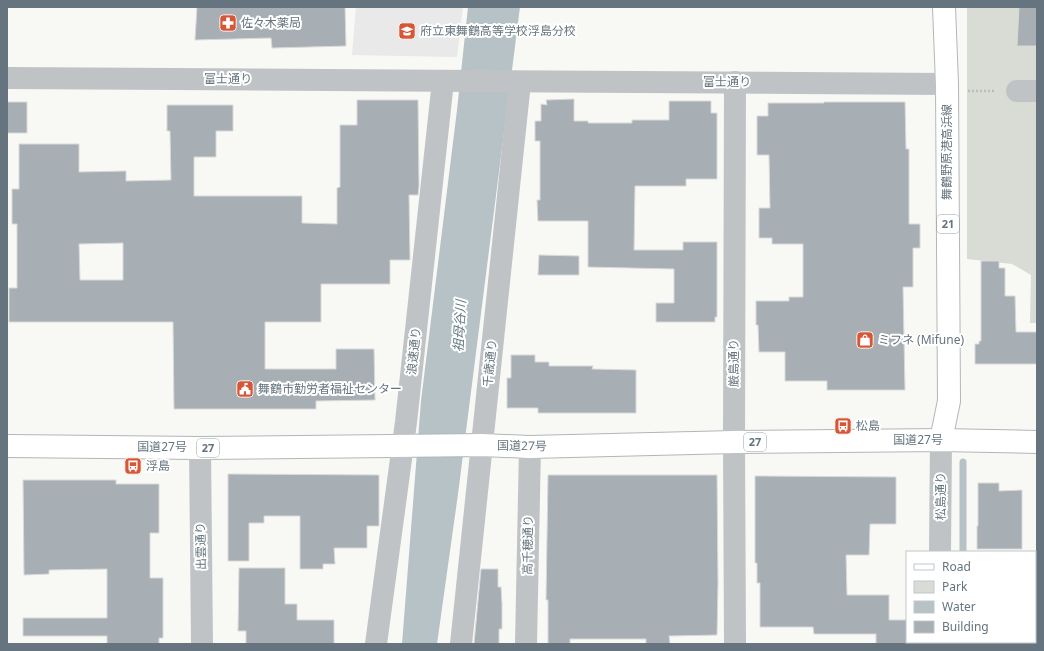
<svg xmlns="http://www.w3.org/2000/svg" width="1044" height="651" viewBox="0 0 1044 651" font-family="'Noto Sans','Noto Sans JP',sans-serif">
<rect width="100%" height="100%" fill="#f8f8f5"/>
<!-- built -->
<path fill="#e8e9e8" d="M356,7H463L457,57L352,55Z"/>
<!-- green -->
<path fill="#d8dcd5" d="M967,7H1037V323H1030L1031,275L1012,264L967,259Z"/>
<!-- water -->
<path fill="#b6c2c5" d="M468,7H520L458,494L437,644H402L421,401L457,110Z"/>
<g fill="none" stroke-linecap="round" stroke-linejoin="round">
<!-- stream -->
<g stroke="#b6c2c5" stroke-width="7">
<path d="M963,552V462"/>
<path d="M963,644V642"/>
</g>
</g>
<!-- building -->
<g fill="#a7aeb4" stroke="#d9d9d8" fill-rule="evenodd">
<path d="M197,7H345L346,46L272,48L271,38L195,40Z"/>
<path d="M1019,7H1037V46H1017Z"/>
<path d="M574,99V121H588V123H632V120H669V101H711V113H717V179H686V186H635L634,250H683V242H717V317H715V322H656V303H674V269L588,267V221H538L537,200H540V141H535V121H541V104L547,105L546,100Z"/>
<path d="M357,100H418L419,186L418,195H409L410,260H390V284H321V322H265V369H336V349H374L375,400L316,401V409H174L173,322H9V288H17V224H12V189H19V144H79V172L126,171V181L171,180L170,131H167V105H233V131H216V157H194V196H302V223L337,224V188L340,187V125H357ZM123,243V280H80L79,244Z"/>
<rect x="7" y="102" width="20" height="31"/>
<path d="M824,102H905L906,149H909V224H920V248H913V287H903L905,390H827V381H785V352H759L758,325H756V301H789V297H803V244H772V238H759V208H770L769,155H757V116H768V103H824Z"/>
<path d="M539,255L579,256V275H538Z"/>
<path d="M981,261H999V268H1005V296H1015L1016,332H1037V364H975V344H979V341H981Z"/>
<path d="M511,355H535V362H549V366H593L592,369L636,370V413H538V408H507V378H511Z"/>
<path d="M228,474L379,475V526H367V548H334L335,564H323V569H300V516H264V523H249V561H228Z"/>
<path d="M548,475H717L718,583L717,635L669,636L670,644H646V639H570V644H548V600H546Z"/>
<path d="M755,476L896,477V524H870L869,555H846L847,595H889V620H907V644H876V634H814L813,627H760V583H757V563H755Z"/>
<path d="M23,480H116V484H159V533H150V578H163V638H159V644H107V636H23V618H107V569L49,570V574L24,575Z"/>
<path d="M978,483H999V491L1022,490V549H977V526H978Z"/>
<path d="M239,568H285V604H297V620H334V644H246V631H238Z"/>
<path d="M481,569H498V587H501L502,604V629H499V644H474Z"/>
</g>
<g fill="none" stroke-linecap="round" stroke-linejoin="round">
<defs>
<path id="major" d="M941,440L949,401L947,84L944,7"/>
<path id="highway" d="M7,446L200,448L482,445L530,447L734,442L941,440L1037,442"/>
</defs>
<!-- major casing -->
<use href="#major" stroke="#b2b7bb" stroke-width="24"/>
<!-- highway casing -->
<use href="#highway" stroke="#b2b6b9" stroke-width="24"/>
<!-- path -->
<path stroke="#b9bcbe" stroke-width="2.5" stroke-dasharray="2 2" stroke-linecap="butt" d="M968,91H995"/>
<!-- minor -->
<g stroke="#bfc3c6" stroke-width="22">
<path d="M7,78L947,84"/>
<path d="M1017,91H1037"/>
<path d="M200,448L202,644"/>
<path d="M940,552L941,440"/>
<path d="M376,644L406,422L443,81"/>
<path d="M461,644L520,82"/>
<path d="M526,644L530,447"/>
<path d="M735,644L734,442L735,82"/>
<path d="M940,644V642"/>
</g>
<!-- major -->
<use href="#major" stroke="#fff" stroke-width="22"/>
<!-- highway -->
<use href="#highway" stroke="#fff" stroke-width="22"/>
</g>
<!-- icons -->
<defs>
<symbol id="pharmacy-square" viewBox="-11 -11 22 22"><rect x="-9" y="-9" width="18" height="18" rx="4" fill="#d65737" stroke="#fff"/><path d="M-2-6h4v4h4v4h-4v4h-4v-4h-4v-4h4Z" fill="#fff"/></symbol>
<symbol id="school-square" viewBox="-11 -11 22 22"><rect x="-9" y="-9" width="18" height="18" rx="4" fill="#d65737" stroke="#fff"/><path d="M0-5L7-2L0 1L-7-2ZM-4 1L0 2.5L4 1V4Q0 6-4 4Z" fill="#fff"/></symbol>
<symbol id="shop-square" viewBox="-11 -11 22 22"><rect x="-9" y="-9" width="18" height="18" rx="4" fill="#d65737" stroke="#fff"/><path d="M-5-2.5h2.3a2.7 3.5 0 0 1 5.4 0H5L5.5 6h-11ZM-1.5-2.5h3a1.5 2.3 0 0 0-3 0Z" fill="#fff"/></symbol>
<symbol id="civic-square" viewBox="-11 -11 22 22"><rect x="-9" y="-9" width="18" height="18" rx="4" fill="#d65737" stroke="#fff"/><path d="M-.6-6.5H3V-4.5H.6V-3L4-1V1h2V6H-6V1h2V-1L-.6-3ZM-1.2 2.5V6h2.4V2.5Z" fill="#fff"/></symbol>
<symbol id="bus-square" viewBox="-11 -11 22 22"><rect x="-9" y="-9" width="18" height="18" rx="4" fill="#d65737" stroke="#fff"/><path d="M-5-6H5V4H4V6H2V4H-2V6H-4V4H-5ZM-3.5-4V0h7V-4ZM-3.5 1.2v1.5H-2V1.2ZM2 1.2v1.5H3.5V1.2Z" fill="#fff"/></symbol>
</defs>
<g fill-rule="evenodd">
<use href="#pharmacy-square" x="218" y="13" width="20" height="20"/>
<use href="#school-square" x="397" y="21" width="20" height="20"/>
<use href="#shop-square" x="855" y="330" width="20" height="20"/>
<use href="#civic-square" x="235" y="379" width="20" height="20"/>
<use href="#bus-square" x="833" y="416" width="20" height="20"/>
<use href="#bus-square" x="123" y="456" width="20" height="20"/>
</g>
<g text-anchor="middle" stroke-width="4" stroke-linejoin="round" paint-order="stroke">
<!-- shield labels -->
<g fill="#fff" stroke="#939ea5" stroke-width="1">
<rect x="937" y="215" width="22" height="18" rx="3"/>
<rect x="744" y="433" width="22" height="18" rx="3"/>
<rect x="197" y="439" width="22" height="18" rx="3"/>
</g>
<g font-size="11" font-weight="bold" fill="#65747e">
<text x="948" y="228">21</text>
<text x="755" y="446">27</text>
<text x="208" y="452">27</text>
</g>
<!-- poi labels -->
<g font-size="12" fill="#65747e" stroke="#fff" text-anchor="start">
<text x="241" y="27">佐々木薬局</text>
<text x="420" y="35">府立東舞鶴高等学校浮島分校</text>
<text x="878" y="344">ミフネ (Mifune)</text>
<text x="258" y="393">舞鶴市勤労者福祉センター</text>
<text x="856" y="430">松島</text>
<text x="146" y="470">浮島</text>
</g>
<!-- street labels -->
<g font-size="12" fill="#65747e" stroke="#fff">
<text x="228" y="83">富士通り</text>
<text x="727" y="86">富士通り</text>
<text transform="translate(947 152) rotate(-90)" y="4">舞鶴野原港高浜線</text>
<text transform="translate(414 351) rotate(-84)" y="4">浪速通り</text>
<text transform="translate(490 363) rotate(-84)" y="4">千歳通り</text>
<text transform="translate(734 363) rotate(-90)" y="4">厳島通り</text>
<text x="918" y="444">国道27号</text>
<text transform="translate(522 446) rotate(1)" y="4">国道27号</text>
<text x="162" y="451">国道27号</text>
<text transform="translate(941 496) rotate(-90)" y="4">松島通り</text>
<text transform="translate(528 545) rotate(-89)" y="4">高千穂通り</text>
<text transform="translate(201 546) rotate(-91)" y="4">出雲通り</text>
</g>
<!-- water labels -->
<g font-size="13" font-style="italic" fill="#65797f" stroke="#fff">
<text transform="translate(459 326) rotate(-87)" y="5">祖母谷川</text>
</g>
</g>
<!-- border -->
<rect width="1044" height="651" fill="none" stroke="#65747e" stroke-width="16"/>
<!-- legend -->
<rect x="906" y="551" width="130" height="92" fill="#ffffff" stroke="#c1c7cb"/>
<rect x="914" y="564" width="20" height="6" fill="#ffffff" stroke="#c1c7cb"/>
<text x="942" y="571" font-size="12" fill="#65747e">Road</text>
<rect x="914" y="581" width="20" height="12" fill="#d8dcd5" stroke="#c1c7cb"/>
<text x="942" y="591" font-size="12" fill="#65747e">Park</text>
<rect x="914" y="601" width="20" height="12" fill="#b6c2c5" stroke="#c1c7cb"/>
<text x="942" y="611" font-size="12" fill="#65747e">Water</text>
<rect x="914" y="621" width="20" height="12" fill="#a7aeb4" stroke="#c1c7cb"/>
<text x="942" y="631" font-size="12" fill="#65747e">Building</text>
</svg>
